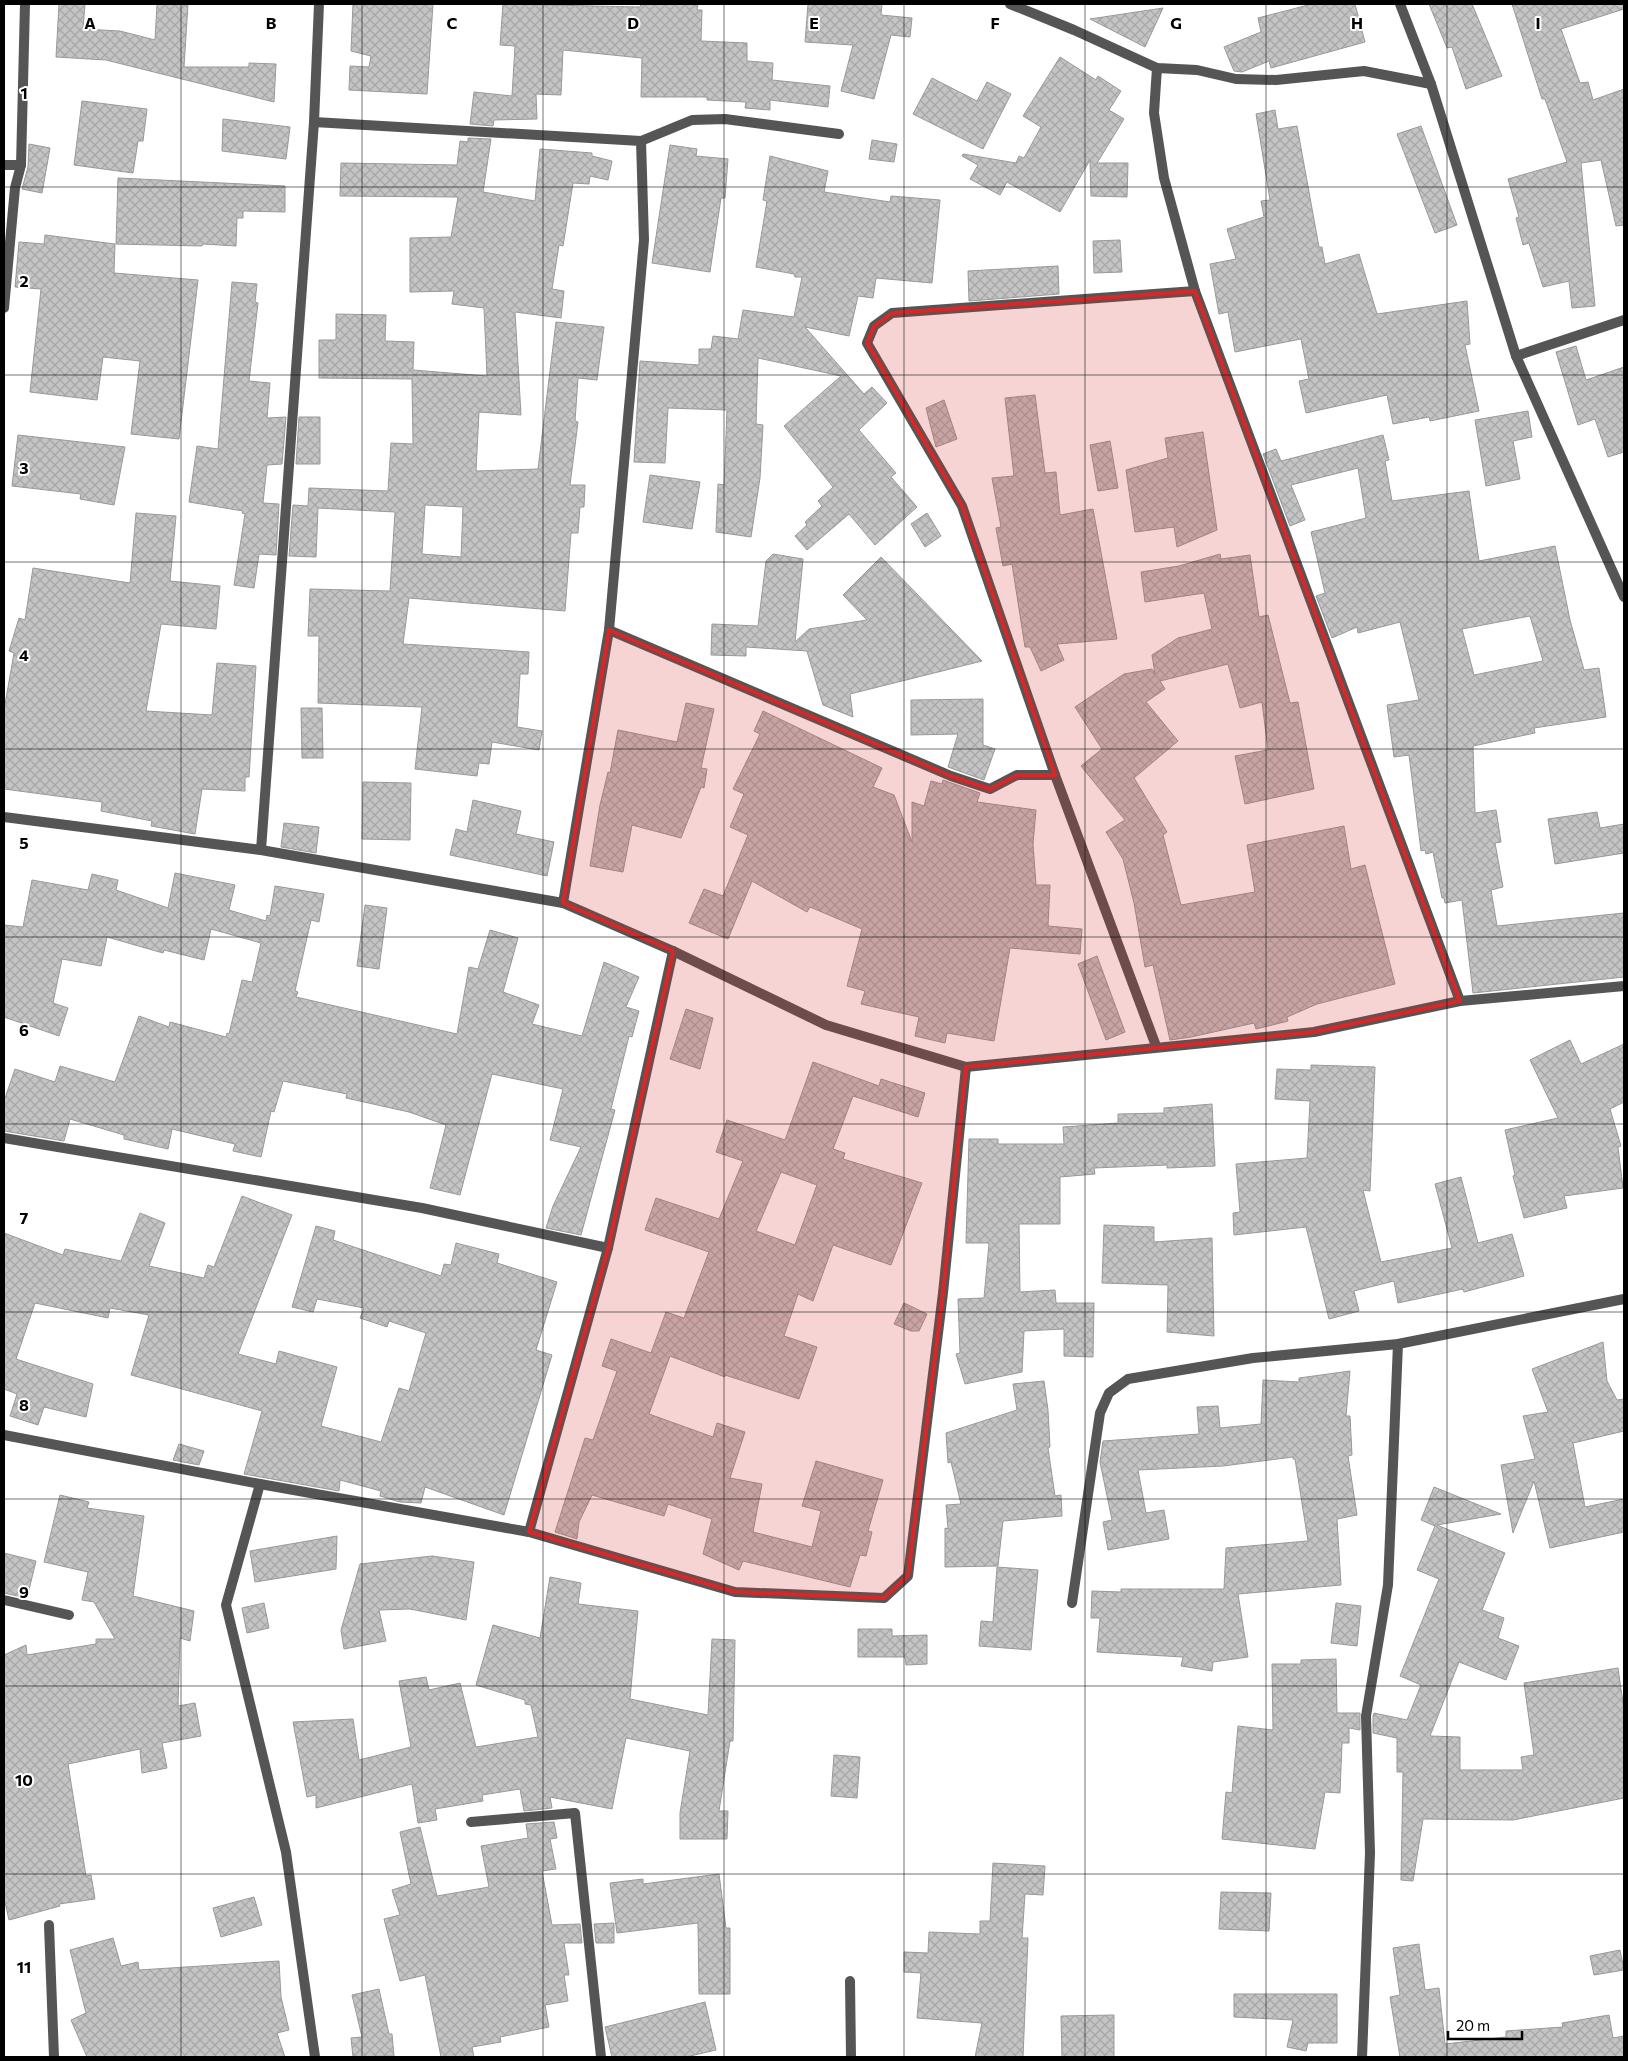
<svg xmlns="http://www.w3.org/2000/svg" width="1628" height="2061" viewBox="0 0 1628 2061" font-family="Commissioner,sans-serif">
<defs>
<pattern id="building-cross-hatch" width="8" height="8" patternUnits="userSpaceOnUse" patternTransform="scale(1.25)"><rect width="8" height="8" fill="#c4c4c4"/><path d="M0 0l8 8M0 8l8-8" fill="none" stroke="#a7a7a7"/></pattern>
</defs>
<rect width="100%" height="100%" fill="#fff"/>
<!-- building -->
<g fill="url(#building-cross-hatch)" stroke="#999" fill-rule="evenodd">
<path d="M59,4H85L83,29L120,31L155,40L157,4H188L184,67H249V63L276,64L274,102L106,60L56,57Z"/>
<path d="M353,4H433L427,94L349,90L350,66L369,67L371,56L351,51Z"/>
<path d="M503,4L640,7L641,4H698L697,10H702L701,41L747,43V61L773,63L772,80L830,86L828,107L770,100V110L745,108L746,102L707,100V97H641L642,58L563,50L561,95L536,94L537,119L494,120L493,126L470,124L474,92L512,96L515,46L500,45Z"/>
<path d="M808,4H882L881,15L912,18L910,37L891,35L874,99L841,91L853,45L805,42Z"/>
<path d="M1312,4H1355L1365,42L1271,68L1269,61L1242,72L1234,71L1224,47L1261,32L1258,18Z"/>
<path d="M1429,4H1472L1502,76L1466,89L1452,47L1447,48Z"/>
<path d="M1512,4H1624V9L1561,29L1580,83L1588,82L1593,100L1624,89V225L1616,226L1601,160L1581,163L1595,306L1572,308L1569,281L1543,287L1529,243L1523,245L1516,218L1519,217L1508,179L1567,162L1545,99H1542Z"/>
<path d="M1163,8L1145,47L1090,19Z"/>
<path d="M1060,57L1096,80L1098,76L1121,91L1109,110L1124,119L1097,163H1128L1127,197L1091,196L1090,160L1060,212L1007,182L1000,195L970,179L978,165L962,156L963,154L1016,163L1019,156L1024,158L1041,127L1023,116Z"/>
<path d="M932,78L977,101L987,82L1011,94L983,149L913,114Z"/>
<path d="M82,101L147,109L143,141H138L133,173L74,165Z"/>
<path d="M1275,110L1278,129L1297,126L1319,247H1322L1325,264L1359,254L1377,314L1467,301L1470,344L1465,345L1479,411L1430,421L1429,417L1393,424L1387,395L1306,413L1299,381L1309,379L1301,339L1235,352L1228,312L1219,314L1210,264L1236,259L1227,229L1264,217L1261,201L1270,200L1256,114Z"/>
<path d="M223,119L290,127L286,159L222,151Z"/>
<path d="M1421,126L1457,225L1435,233L1397,134Z"/>
<path d="M468,138L491,139L483,192L535,201L540,149L592,153V156L612,161L608,180L590,176L589,184L573,183L563,246L559,245L552,289L564,291L561,318L515,312L521,415L479,412L476,471L538,469L556,322L604,327L597,380L578,378L575,421L578,422L570,485H585L584,507H580L578,533H571L565,611L409,598L403,644L529,652L528,674H520L517,727L542,731L539,750L492,742L489,764L479,763L477,776L415,769L422,707L318,703L319,636H308L310,589L390,591L395,512L318,508L316,557L289,556L293,505L308,506L309,488L388,491L391,443L413,444L412,379L319,378V340H336V314L386,315L385,341L414,342L413,370L487,376L484,308L452,304L454,291L410,292V238L451,237L458,197L340,196L341,163L457,165L460,141L468,142ZM425,505L463,507L461,557L422,554Z"/>
<path d="M872,140L897,144L894,162L869,159Z"/>
<path d="M29,144L50,148L42,193L22,189L28,167Z"/>
<path d="M670,145L697,149L696,156L728,159L725,198H721L710,272L652,263Z"/>
<path d="M770,156L828,171L824,192L890,202L891,196L940,200L932,283L876,278L873,298L858,296L849,336L805,327L864,394L872,387L887,403L859,430L896,473L891,477L917,507L875,545L849,514L807,550L795,536L807,525L805,522L822,506L818,501L833,487L784,426L841,376L758,358L756,424L763,425L760,478L751,537L716,532L718,484L724,485L727,410L668,408L665,463L634,462L640,361L699,365V349H711L713,336L738,339L743,310L794,317L802,277H795L794,274L756,267L767,201L763,200Z"/>
<path d="M118,178L285,186V212L243,211V218H237L236,246L203,244L202,246L116,244Z"/>
<path d="M45,235L115,244L114,273L198,280L179,439L131,434L140,361L103,357L97,400L30,392L41,289L15,287L19,242L44,244Z"/>
<path d="M1120,240L1122,272L1094,273L1093,241Z"/>
<path d="M1058,266L1059,294L969,301L968,271Z"/>
<path d="M232,282L257,284L255,302L258,303L249,381L270,383L267,418L286,417L282,464L267,465L263,503L279,504L276,555L259,554L254,588L234,585L245,514L242,513L243,511L189,502L197,446L218,449Z"/>
<path d="M1576,346L1586,380L1624,367V452L1608,457L1595,419L1578,425L1556,352Z"/>
<path d="M1035,395L1045,473L1056,472L1060,515L1093,509L1117,639L1057,644L1064,660L1041,671L1030,647H1025L1012,564L1003,566L996,528L1001,527L992,478L1014,476L1005,398Z"/>
<path d="M944,400L957,439L936,447L926,408Z"/>
<path d="M1528,411L1532,437L1513,441L1520,479L1486,486L1475,420Z"/>
<path d="M299,417H320V464H296Z"/>
<path d="M1203,432L1217,530L1177,547L1174,527L1135,532L1126,470L1168,458L1165,438Z"/>
<path d="M18,435L125,447L114,505L80,499L81,494L12,486Z"/>
<path d="M1383,435L1389,460L1385,461L1392,501L1469,491L1479,561L1555,546L1570,620L1584,670L1599,668L1606,717L1534,728L1535,733L1473,746L1475,813L1496,810L1501,842L1495,843L1503,887L1491,890L1497,926L1624,913V977L1473,993L1462,900L1445,903L1444,898H1442L1433,852L1426,854L1425,850L1421,851L1409,755L1394,757L1387,705L1419,700L1400,622L1358,633L1357,627L1332,638L1316,596L1325,593L1311,532L1366,518L1358,468L1291,485L1305,520L1290,526L1263,454L1276,449L1281,461ZM1530,616L1543,661L1474,675L1462,629Z"/>
<path d="M1110,441L1118,488L1098,491L1090,445Z"/>
<path d="M650,475L700,482L692,529L643,522Z"/>
<path d="M136,513L176,516L170,581L220,586L216,629L161,624L146,711L212,715L217,663L256,666L249,777H245V791L202,789L195,834L151,826L152,821L101,811L102,802L4,789V710L14,653L9,651L19,618L25,620L33,568L130,583Z"/>
<path d="M927,513L941,536L925,547L911,524Z"/>
<path d="M773,554L803,559L795,642L809,629L867,620L843,595L881,557L982,661L850,694L853,717L823,705L807,651L746,647V656L711,655L712,624L758,626L766,561Z"/>
<path d="M1220,554L1221,559L1250,555L1259,617L1268,615L1290,703L1298,702L1314,789L1245,804L1235,756L1268,750L1262,702L1240,708L1228,664L1160,681L1165,689L1146,702L1178,741L1134,778L1167,832L1163,835L1181,905L1255,892L1247,845L1344,826L1351,869L1365,865L1395,984L1317,1004L1287,1017L1288,1021L1256,1029L1254,1023L1191,1037L1170,1040L1153,965L1145,967L1134,903L1123,859L1106,832L1125,820L1081,766L1102,749L1075,707L1124,674L1152,669L1155,674L1152,655L1178,638L1212,629L1204,593L1145,602L1141,572L1179,566Z"/>
<path d="M983,699V745L995,749L984,780L948,767L958,734L911,735V700Z"/>
<path d="M686,703L714,709L701,768L707,769L704,788L701,787L681,838L632,825L623,872L590,866L600,805L608,772L610,773L618,730L677,742Z"/>
<path d="M301,708H322L323,758H302Z"/>
<path d="M763,711L882,768L873,787L894,795L912,842V802L924,806L931,781L942,784L943,780L980,793L977,802L1036,810L1033,844L1036,885H1050L1048,926L1082,929L1080,954L1010,948L994,1041L947,1033L945,1043L915,1036L919,1017L861,1004L865,991L847,986L862,929L810,907L807,912L752,881L728,939L689,923L704,889L723,896L748,835L730,827L744,794L733,789L760,734L754,731Z"/>
<path d="M363,782L411,783L410,840L362,839Z"/>
<path d="M473,800L521,811L516,834L554,842L547,876L450,855L456,829L467,832Z"/>
<path d="M1597,812L1600,828L1624,824V853L1555,864L1548,819Z"/>
<path d="M284,823L319,827L316,853L281,847Z"/>
<path d="M175,873L235,885L229,910L266,921L267,915L270,916L275,886L324,894L319,922L311,920L295,991L298,992L296,997L457,1034L469,967L478,969L490,930L518,938L503,992L539,1005L532,1024L582,1036L604,962L639,977L626,1007L639,1011L632,1037L629,1036L611,1109L615,1110L581,1235L546,1228L553,1206L581,1147L550,1140L563,1089L492,1074L460,1195L430,1188L446,1125L409,1112L346,1098L347,1094L283,1081L274,1112L271,1111L261,1157L233,1151L235,1144L172,1129L168,1149L124,1139V1135L70,1119L64,1141L4,1131V1101L15,1069L55,1082L60,1066L115,1082L139,1016L169,1027L170,1022L226,1037L227,1033L229,1034L242,980L252,982L261,943L211,929L204,960L164,950L163,953L107,937L101,966L62,959L53,1003L68,1008L59,1036L4,1017V925L23,927L32,880L88,890L92,874L118,880L116,890L168,908Z"/>
<path d="M365,905L387,908L379,969L357,966Z"/>
<path d="M1097,956L1125,1032L1106,1040L1078,964Z"/>
<path d="M686,1009L713,1018L700,1069L670,1059Z"/>
<path d="M1570,1040L1581,1064L1624,1044V1102L1610,1109L1621,1146L1618,1147L1623,1188L1564,1196L1567,1208L1524,1218L1513,1176L1515,1175L1505,1130L1558,1118L1530,1060Z"/>
<path d="M813,1062L879,1086L881,1079L925,1093L918,1117L853,1096L833,1149L845,1153L843,1159L922,1183L891,1265L833,1245L813,1301L798,1294L784,1336L817,1347L799,1399L725,1375V1377L670,1356L649,1414L713,1437L717,1423L745,1432L730,1478L762,1484L753,1532L812,1547L821,1511L802,1506L816,1461L883,1480L868,1531L872,1532L866,1556L860,1555L850,1587L743,1561L739,1570L703,1554L712,1519L668,1504L664,1516L592,1495L579,1522L577,1539L555,1532L585,1438L593,1440L617,1371L602,1366L611,1339L651,1353L666,1312L684,1318L709,1252L645,1230L656,1198L719,1219L743,1161L716,1152L727,1120L785,1140ZM781,1172L817,1185L795,1245L756,1231Z"/>
<path d="M1311,1065L1375,1067L1370,1191L1363,1190L1381,1262L1452,1248L1435,1184L1461,1177L1478,1243L1512,1234L1524,1276L1464,1292L1463,1289L1398,1303L1394,1281L1354,1291L1359,1311L1329,1319L1306,1227L1234,1235L1233,1213L1240,1212L1236,1164L1307,1158L1310,1101L1275,1099L1277,1069L1311,1070Z"/>
<path d="M1212,1104L1215,1166L1167,1168V1165L1094,1168L1095,1174L1060,1177V1224H1019L1020,1292L1055,1290L1056,1303H1094L1093,1357L1064,1356V1329L1024,1331L1022,1372L965,1384L956,1354L960,1353L958,1299L984,1298L989,1243H966L969,1139H998V1144H1064L1063,1127L1118,1123V1114L1164,1113V1108Z"/>
<path d="M242,1196L292,1215L238,1354L276,1364L279,1351L337,1367L321,1426L381,1442L399,1388L409,1391L426,1333L389,1321L387,1327L360,1318L364,1308L317,1299L313,1312L292,1307L316,1226L335,1231L333,1240L441,1276L444,1264L451,1265L456,1243L499,1254L497,1263L557,1282L536,1350L552,1355L504,1515L425,1487L421,1503L400,1502L380,1496L381,1491L340,1480L339,1491L244,1474L262,1411L131,1375L149,1315L110,1308L108,1318L35,1303L16,1359L93,1384L86,1417L44,1407L38,1425L10,1416L17,1394L4,1389V1233L63,1255L65,1249L121,1261L140,1213L165,1223L149,1266L204,1278L208,1265L214,1267Z"/>
<path d="M1104,1225L1154,1227V1242L1212,1238L1214,1336L1167,1332L1168,1285L1102,1283Z"/>
<path d="M904,1303L927,1314L919,1331H911L894,1324Z"/>
<path d="M1603,1342L1607,1381L1617,1400L1624,1399V1431L1573,1443L1585,1507L1624,1499V1532L1550,1548L1534,1481L1513,1533L1501,1465L1535,1459L1523,1416L1548,1412L1532,1369Z"/>
<path d="M1350,1371L1346,1416H1350L1352,1455L1348,1456L1357,1515L1337,1519L1341,1585L1238,1594L1248,1657L1213,1662L1212,1671L1181,1666L1183,1657L1097,1652L1100,1618H1091L1092,1591L1121,1592V1589H1224L1226,1548L1308,1541L1295,1459H1293V1457L1223,1466L1138,1470L1146,1513L1164,1510L1169,1539L1108,1550L1103,1522L1112,1520L1100,1462L1103,1441L1199,1434L1197,1407L1218,1406L1220,1428L1261,1424L1263,1380L1299,1382V1378Z"/>
<path d="M1044,1381L1048,1410L1050,1447L1048,1448L1055,1496L1061,1495L1062,1516L1003,1521L998,1566L945,1567V1528L948,1529L946,1505L961,1504L951,1462L948,1463L946,1433L1017,1410L1013,1384Z"/>
<path d="M179,1444L204,1451L199,1465L173,1460Z"/>
<path d="M1434,1487L1501,1514L1437,1525L1505,1553L1482,1610L1504,1618L1498,1638L1519,1646L1506,1680L1459,1662L1430,1736L1460,1737V1770H1523L1521,1757L1534,1755L1524,1683L1618,1668L1624,1710V1798L1513,1820L1423,1819L1413,1881L1401,1880L1403,1772H1397V1738L1373,1733V1716L1374,1713L1407,1720L1421,1685L1400,1676L1439,1579L1417,1570L1435,1526L1421,1520Z"/>
<path d="M60,1495L89,1502L87,1508L144,1516L133,1596L194,1611L190,1641L180,1638L178,1706L195,1703L201,1736L162,1743L167,1768L142,1773L140,1749L68,1764L86,1876L91,1875L95,1899L59,1904L60,1906L9,1920L4,1898V1655L26,1645L27,1655L96,1644V1639H115L94,1602L82,1600L88,1572L44,1562Z"/>
<path d="M337,1536L336,1569L255,1582L250,1551Z"/>
<path d="M4,1553L36,1561L27,1598L4,1593Z"/>
<path d="M432,1556L474,1562L466,1620L410,1609L379,1610L386,1641L344,1649L341,1630L360,1564Z"/>
<path d="M997,1567L1038,1570L1031,1650L979,1646L981,1621L993,1622Z"/>
<path d="M550,1577L581,1583L578,1604L638,1611L630,1699L708,1715L712,1639L735,1640L733,1741H730L719,1811H728L727,1839H680V1813L690,1751L626,1738L612,1809L550,1797L552,1808L524,1811L520,1789L482,1795L483,1801L435,1809L437,1820L418,1823L412,1784L316,1808V1795L307,1797L293,1722L353,1719L359,1760L411,1747L399,1681L426,1677L429,1690L460,1683L476,1747L538,1737L531,1705L525,1704V1700L476,1685L493,1625L540,1638Z"/>
<path d="M264,1603L269,1628L247,1633L242,1608Z"/>
<path d="M1336,1603L1361,1606L1357,1646L1331,1643Z"/>
<path d="M858,1629H892V1636L927,1635V1664L906,1665L905,1657H858Z"/>
<path d="M1336,1659L1337,1713H1360V1730L1349,1728V1743H1342L1340,1793L1325,1792L1315,1849L1222,1839L1226,1792L1232,1793L1238,1726L1273,1730L1272,1664H1301V1660Z"/>
<path d="M834,1755L860,1757L857,1798L831,1796Z"/>
<path d="M554,1822L557,1838L550,1839L556,1869L542,1871L552,1925L580,1924L582,1943H564L569,1975H564L568,2001L545,2005L549,2027L500,2037L501,2042L472,2047L474,2057H441L425,1975L400,1981L384,1919L400,1915L392,1890L411,1884L400,1832L420,1827L437,1896L489,1887L481,1846L528,1838L526,1824Z"/>
<path d="M993,1863L1045,1866L1043,1895L1025,1894L1022,1938H1028L1023,2057H975L982,2023L917,2018L921,1973L904,1972V1952L928,1953L929,1932L980,1934V1921H990Z"/>
<path d="M719,1874L726,1928H730V1994H699L698,1923L617,1933L610,1883L643,1879V1884Z"/>
<path d="M1221,1892L1271,1893L1269,1931L1219,1929Z"/>
<path d="M254,1897L262,1925L221,1937L213,1908Z"/>
<path d="M614,1923V1943H596L594,1924Z"/>
<path d="M113,1938L121,1966L138,1962L139,1970L279,1961L281,1997L289,2030L277,2033L285,2057H87L71,2020L86,2013L70,1950Z"/>
<path d="M1419,1944L1425,1990L1439,1988L1445,2044L1506,2037V2031L1563,2027L1562,2023L1609,2015L1613,2038L1624,2036V2057H1400L1390,1997L1400,1995L1393,1948Z"/>
<path d="M1620,1950L1624,1970L1594,1975L1590,1956Z"/>
<path d="M379,1989L389,2034H392L394,2056L353,2057L351,2038L362,2037L352,1995Z"/>
<path d="M1234,1994H1337V2043H1308L1306,2051L1287,2047L1293,2020L1234,2017Z"/>
<path d="M705,2002L716,2050L686,2057H612L605,2027Z"/>
<path d="M1114,2015V2057H1062L1061,2016Z"/>
</g>
<g fill="none" stroke-linecap="round" stroke-linejoin="round">
<!-- minor -->
<g stroke="#555" stroke-width="10">
<path d="M1010,4L1074,30L1157,68L1197,70L1236,79L1276,80L1364,71L1431,84"/>
<path d="M1400,4L1431,84L1516,356L1624,597"/>
<path d="M1157,68L1154,113L1164,178L1195,291L1460,1001"/>
<path d="M314,122L641,141L692,120L725,119L839,134"/>
<path d="M4,165H21"/>
<path d="M4,308L15,188L21,165L25,4"/>
<path d="M1516,356L1624,320"/>
<path d="M609,630L951,776L990,789L1017,775H1055"/>
<path d="M4,817L261,850L563,903L673,951L826,1025L966,1067L1314,1032L1460,1001L1624,986"/>
<path d="M261,850L314,122L319,4"/>
<path d="M563,903L609,630L644,240L641,141"/>
<path d="M1156,1046L1055,775L962,506L867,343L874,326L892,313L1195,291"/>
<path d="M4,1138L422,1208L608,1248"/>
<path d="M4,1435L260,1484L529,1532L608,1248L673,951"/>
<path d="M260,1484L226,1605L286,1852L315,2057"/>
<path d="M529,1532L735,1592L884,1598L908,1576L943,1293L966,1067"/>
<path d="M4,1600L69,1615"/>
<path d="M1072,1603L1100,1413L1109,1393L1128,1379L1253,1358L1398,1344L1624,1299"/>
<path d="M471,1822L575,1813L601,2057"/>
<path d="M49,1925L54,2057"/>
<path d="M850,1981L851,2057"/>
<path d="M1362,2057L1370,1853L1366,1716L1388,1585L1398,1344"/>
</g>
</g>
<!-- marked area -->
<path fill="#d62828" fill-opacity="0.2" stroke="#d62828" stroke-width="4" stroke-linejoin="round" d="M1195,291L1460,1001L1314,1032L966,1067L943,1293L908,1576L884,1598L735,1592L529,1532L608,1248L673,951L563,903L609,630L951,776L990,789L1017,775H1055L962,506L867,343L874,326L892,313Z"/>
<!-- grid -->
<path fill="none" stroke="#000" stroke-width="1" stroke-opacity="0.55" d="M181,4V2057M362,4V2057M543,4V2057M724,4V2057M904,4V2057M1085,4V2057M1266,4V2057M1447,4V2057M4,187H1624M4,375H1624M4,562H1624M4,749H1624M4,937H1624M4,1124H1624M4,1312H1624M4,1499H1624M4,1686H1624M4,1874H1624"/>
<g font-size="16" text-anchor="middle" font-weight="bold" fill="#000" stroke="#fff" stroke-width="4" stroke-linejoin="round" paint-order="stroke">
<text x="90" y="29">A</text>
<text x="271" y="29">B</text>
<text x="452" y="29">C</text>
<text x="633" y="29">D</text>
<text x="814" y="29">E</text>
<text x="995" y="29">F</text>
<text x="1176" y="29">G</text>
<text x="1357" y="29">H</text>
<text x="1538" y="29">I</text>
<text x="24" y="99">1</text>
<text x="24" y="287">2</text>
<text x="24" y="474">3</text>
<text x="24" y="661">4</text>
<text x="24" y="849">5</text>
<text x="24" y="1036">6</text>
<text x="24" y="1224">7</text>
<text x="24" y="1411">8</text>
<text x="24" y="1598">9</text>
<text x="24" y="1786">10</text>
<text x="24" y="1973">11</text>
</g>
<!-- border -->
<rect width="1628" height="2061" fill="none" stroke="#000000" stroke-width="10"/>
<!-- scale -->
<path d="M1448 2031v8h74v-8" fill="none" stroke="#000000" stroke-width="2.5"/>
<text x="1456" y="2031" font-size="15" fill="#000000" stroke="#ffffff" stroke-width="4" paint-order="stroke">20 m</text>
</svg>
